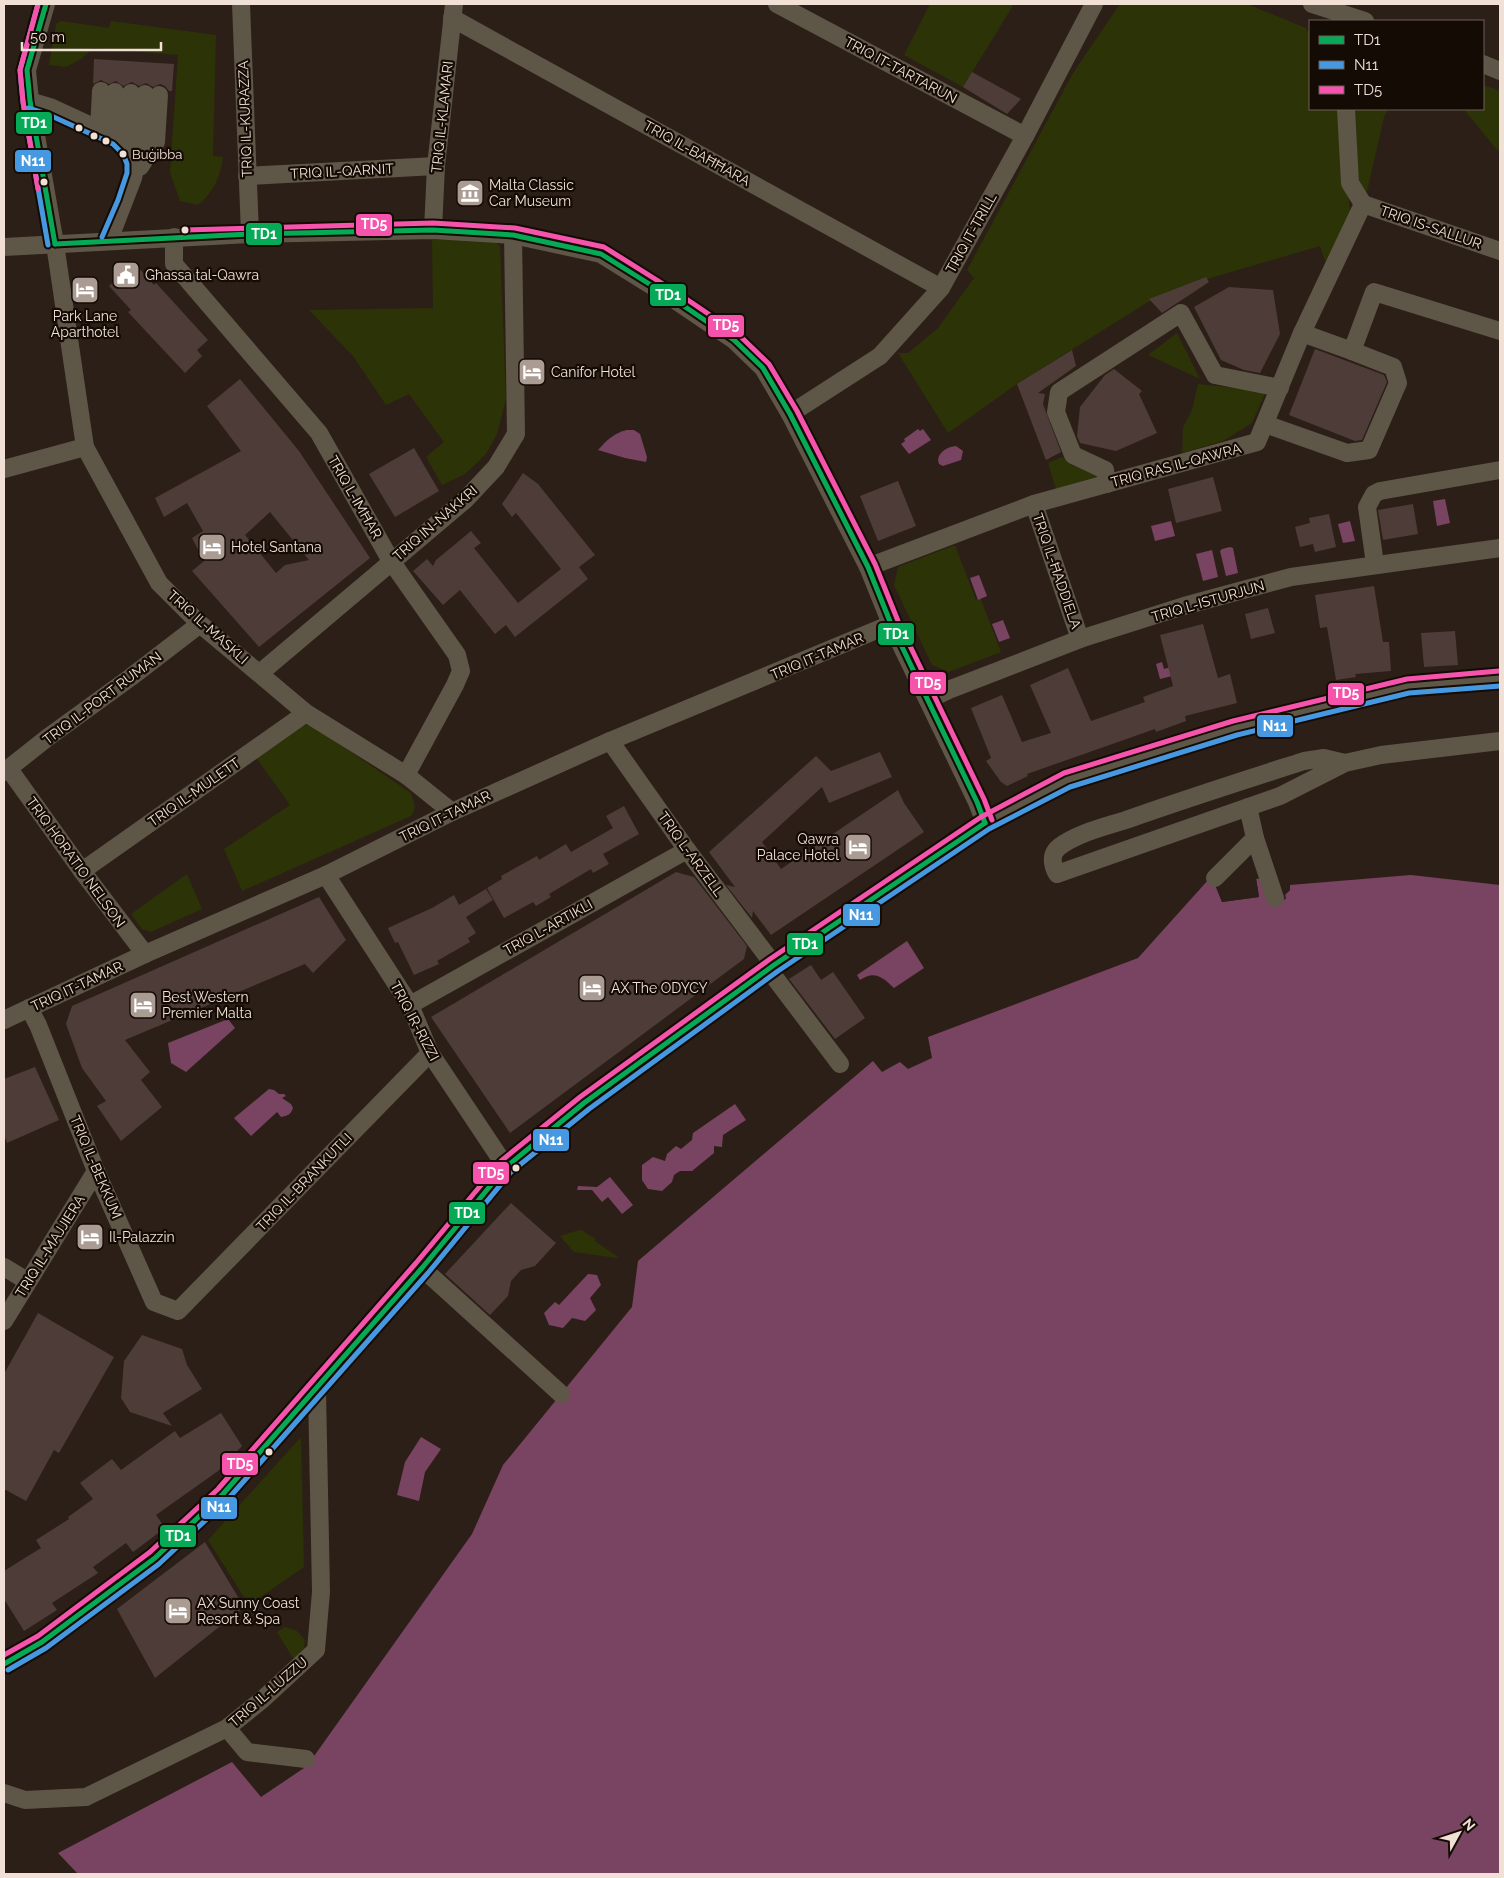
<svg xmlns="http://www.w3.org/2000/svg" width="1504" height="1878" viewBox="0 0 1504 1878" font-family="Raleway,sans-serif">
<rect width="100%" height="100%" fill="#2c1f17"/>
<!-- green -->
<g fill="#2c3307">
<path d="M930,4H1014L963,87L904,55Z"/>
<path d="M1120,4H1247L1306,28L1310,35V109H1339L1350,212L1339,250L1325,261L1320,246L1180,287L1156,297L1017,384L948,433L898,353H908L938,328L974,278L967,270L1073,73Z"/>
<path d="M61,21L109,28L111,21L216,35L213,156L223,157C220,177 214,192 198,205L180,201L170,172L178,55L93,48L81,59L66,67L49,65L56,24Z"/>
<path d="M1483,85L1500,91V151L1496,149L1464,109H1483Z"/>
<path d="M1350,109H1388L1384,117L1367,192L1359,184Z"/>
<path d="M490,238L500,246L506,399L497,434L486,454L465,474L442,485L426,457L444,442L409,394L386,405L353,356L309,310L433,308L432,240Z"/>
<path d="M1177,333L1200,379L1148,355Z"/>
<path d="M1198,384L1266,391L1252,423L1223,441L1182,453L1183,427L1192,410Z"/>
<path d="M1062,457L1071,465L1099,476L1056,489L1048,463Z"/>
<path d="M955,545L976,600L980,597L1001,652L949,672L932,665L894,585L898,567Z"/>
<path d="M303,724L313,726L411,793C414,802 417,807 411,816L242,891L224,849L290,805L255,756Z"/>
<path d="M187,874L202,909L151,932L142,929L131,914Z"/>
<path d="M579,1230L583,1231L596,1239L595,1241L618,1257L616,1258L574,1252L560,1236Z"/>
<path d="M301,1437L304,1567L249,1605L208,1540Z"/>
<path d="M285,1627L297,1631L305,1640L304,1648L294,1660L277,1632Z"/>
</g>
<!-- water -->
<g fill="#794461">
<path d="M918,429L920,431L923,429L931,440L909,454L901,444L905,441L904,439Z"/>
<path d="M627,430H634L640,434L647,457L646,462L625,458L598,450C607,440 614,433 627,430Z"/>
<path d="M956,446L963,451L961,460L943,466L939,464L938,460C939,451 948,447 956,446Z"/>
<path d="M1445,499L1450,523L1437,526L1433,501Z"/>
<path d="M1171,521L1175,536L1155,541L1151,526Z"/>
<path d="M1350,521L1355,541L1343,543L1338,524Z"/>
<path d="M1230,547L1233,548L1238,573L1226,576L1220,551L1222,549Z"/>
<path d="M1212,550L1218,577L1203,581L1196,554Z"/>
<path d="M979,575L987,596L978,600L970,578Z"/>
<path d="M1003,620L1010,638L999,642L992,624Z"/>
<path d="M1162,662L1164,669L1178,665L1180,674L1160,679L1156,664Z"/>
<path d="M1227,859L1234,868L1216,887L1222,902L1259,897L1256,878L1275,876L1279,901L1290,890V885L1411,875L1500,885V1874H78L58,1853L232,1762L261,1797L307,1766L472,1534L503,1465L632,1307L638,1261L873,1061L882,1072L900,1062L908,1069L932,1058L928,1037L1138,958Z"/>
<path d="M907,941L924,968L894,988C883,977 874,970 860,980L857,975Z"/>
<path d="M228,1019L235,1028L186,1072L171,1063L168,1043Z"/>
<path d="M269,1089L274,1090L279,1094H284L286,1096L282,1098L291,1104L293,1108C291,1114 288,1116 281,1117L277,1112L251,1136L234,1118Z"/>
<path d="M735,1104L746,1120L723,1135L722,1147L714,1146V1153L692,1171H680L674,1175L672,1182L662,1191L648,1189L642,1180V1165L653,1157L665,1161L667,1154L676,1146L681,1149L692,1140L693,1133Z"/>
<path d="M610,1177L633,1205L622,1214L608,1197L602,1202L592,1190H577L578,1186L597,1187Z"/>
<path d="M588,1274L597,1275L601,1285L590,1298L596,1310L585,1321L572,1318L563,1328L549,1325L544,1313L555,1302L559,1305Z"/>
<path d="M421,1437L441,1449L425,1472L419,1501L397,1495L405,1462Z"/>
</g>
<!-- pier -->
<path fill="#2c1f17" d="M1234,868L1236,869L1219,887L1224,900L1256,895L1255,876L1275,873L1278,875L1281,898L1283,892L1288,889L1287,884L1289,882L1290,890L1285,894L1286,899L1279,901L1275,876L1256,879L1259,897L1222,902L1216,887Z"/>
<!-- building -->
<g fill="#4e3c39" fill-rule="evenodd">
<path d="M94,59L174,64L172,91H169L165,86L160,84L153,87L146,83L139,86L132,82L123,86L116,81L109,84L101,80L93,84Z"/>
<path d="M972,72L1021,99L1007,114L963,87Z"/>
<path d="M137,266L154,285L156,283L208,340L197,350L202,356L185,373L128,312L131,310L109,286L130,267L133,270Z"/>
<path d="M1206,277L1209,282L1162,313L1149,299Z"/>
<path d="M1229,287L1273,290L1280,334L1260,373L1244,370L1221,360L1194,307Z"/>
<path d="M1315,349L1384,375L1387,382L1362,440L1355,441L1289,415Z"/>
<path d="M1072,350L1076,366L1038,393L1045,394L1043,404L1061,452L1046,460L1017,384Z"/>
<path d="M1114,369L1142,391L1139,394L1157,433L1116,451L1080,443L1077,436L1080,407L1105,375Z"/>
<path d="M240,379L299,451L370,558L259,647L192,571L204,561L192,538L203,531L187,503L164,517L155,498L241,451L207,406ZM270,512L309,560L285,565L276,573L245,535Z"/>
<path d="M414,448L439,491L395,517L369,474Z"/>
<path d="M523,473L538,484L595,555L579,567L588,579L515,637L506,625L495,634L460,590L443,605L413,571L427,559L433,566L436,560L471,531L481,543L474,548L518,603L561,569L516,513L512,517L502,504Z"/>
<path d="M1213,477L1222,511L1176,523L1168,489Z"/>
<path d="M898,481L916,526L878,541L860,496Z"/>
<path d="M1413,504L1418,534L1383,540L1378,510Z"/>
<path d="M1329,514L1336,547L1315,552L1313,544L1300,547L1295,527L1310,523L1309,518Z"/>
<path d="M1374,586L1383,642H1389L1391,671L1355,674L1356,677L1336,680L1327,627L1320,628L1315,595Z"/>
<path d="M1268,608L1275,633L1251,639L1245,614Z"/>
<path d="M1203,624L1218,678L1230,674L1237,703L1185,716L1186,721L1156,732L1155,729L1027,774L1028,776L1007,786L1001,782L986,761L991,758L971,708L1002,695L1022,742L1051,733L1030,685L1068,668L1091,721L1145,702L1143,697L1173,686L1160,635Z"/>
<path d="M1455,631L1458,665L1424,667L1421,633Z"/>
<path d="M880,752L892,777L829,803L822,787L762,842L781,869L898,790L904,803L924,832L771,935L753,911L752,918L726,885L735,887L709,852L816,756L831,771Z"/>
<path d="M624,806L639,834L603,854L609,864L593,873L591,869L549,894L551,897L536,906L533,902L504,918L487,888L502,879L501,876L537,856L539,860L566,844L571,852L613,828L606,816Z"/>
<path d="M676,872L694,877L747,946L744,959L510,1133L431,1017Z"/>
<path d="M486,889L493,900L466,917L476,933L468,938L470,942L437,961L439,964L414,975L398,942L395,943L388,928L432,908L454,895L459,905Z"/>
<path d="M319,897L346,940L313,973L305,964L125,1040L150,1072L141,1080L162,1107L121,1141L97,1106L106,1101L82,1068L66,1024L72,1006Z"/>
<path d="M811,965L821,980L833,972L865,1018L835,1039L789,979Z"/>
<path d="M35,1067L59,1120L7,1143L4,1135V1079Z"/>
<path d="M511,1203L556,1243L535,1266L521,1270L511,1281L508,1296L490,1315L445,1274Z"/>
<path d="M38,1313L114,1357L59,1453L54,1450L26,1501L4,1489V1374Z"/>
<path d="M142,1335L182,1349L187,1365L202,1389L163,1413L172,1426L130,1412L121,1398L124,1361Z"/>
<path d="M221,1413L242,1446L218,1471L156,1515L165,1528L133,1552L126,1543L93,1567L98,1573L52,1603L57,1610L24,1631L4,1599V1571L41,1548L36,1540L69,1519L68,1517L93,1499L80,1483L112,1459L121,1470L175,1431L180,1438Z"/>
<path d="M205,1542L244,1607L155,1678L117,1609Z"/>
</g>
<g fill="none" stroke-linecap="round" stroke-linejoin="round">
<!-- minor -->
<g stroke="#5e5647" stroke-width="18">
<path d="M46,4L27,70L30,101L55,244L85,447L159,583L200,624L306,713L406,775L452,812"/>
<path d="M241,4L250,234"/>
<path d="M777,4L1025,136"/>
<path d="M1312,4L1365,21"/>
<path d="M452,18L941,288"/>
<path d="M1483,64L1500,71"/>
<path d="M30,101L50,107L117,138C128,146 132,153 135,166"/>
<path d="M1346,109L1350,183L1363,204"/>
<path d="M99,129L101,91"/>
<path d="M113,136L115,92"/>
<path d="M126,145L131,93"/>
<path d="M140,167L156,142L159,95"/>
<path d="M247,176L436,166"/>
<path d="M1363,204L1500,251"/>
<path d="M433,230L436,166L454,4"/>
<path d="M174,237V264L319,433L391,561L457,655L461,671L455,685L406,775"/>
<path d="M109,240L133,178L142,140L145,94"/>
<path d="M4,247L250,234L433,230L513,235L601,254L675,300L734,340L763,368L790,414L868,567L891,624L977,802L985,823"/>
<path d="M1302,333L1352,351L1374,292L1500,331"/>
<path d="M790,414L880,356L941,288L1025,136L1094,4"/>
<path d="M1265,424L1347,453L1369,450L1398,383L1393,367L1352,351"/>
<path d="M4,469L85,447"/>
<path d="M1107,484L1105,470L1073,455L1056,412L1059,392L1181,313L1215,375L1280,388"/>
<path d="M1034,504L1080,639"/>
<path d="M1375,564L1367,507L1374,494L1380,491L1500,470"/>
<path d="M868,567L1034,504L1257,442L1302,333L1363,204"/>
<path d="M260,673L465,500L496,467L516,434L513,235"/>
<path d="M928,700L951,689L1080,639L1184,606L1291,577L1500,548"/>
<path d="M610,741L687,850L774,965"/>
<path d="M1345,763L1324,758L1304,761C1245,780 1185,799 1126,820C1104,827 1078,833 1059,847C1050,854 1052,865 1057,874L1280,796L1345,763L1381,755L1500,741"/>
<path d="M9,769L82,871L145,954"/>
<path d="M4,772L47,738L131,677L200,624"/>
<path d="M1248,807L1255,838L1275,898"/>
<path d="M82,871L306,713"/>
<path d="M326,875L410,1005L430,1053L506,1167"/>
<path d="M1215,878L1255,838"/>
<path d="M769,970L840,1064"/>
<path d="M410,1005L687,850"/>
<path d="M29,1008L38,1025L96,1171L154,1302L178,1311L430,1053"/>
<path d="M4,1020L145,954L326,875L452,812L610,741L891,624"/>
<path d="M4,1267L27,1281"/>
<path d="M422,1268L561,1394"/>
<path d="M4,1321L96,1171"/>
<path d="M4,1664L42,1642L155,1558L223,1494L422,1268L506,1167L584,1103L774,965L985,823L1067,780L1235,728L1408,686L1500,678"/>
<path d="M227,1728L247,1752L306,1759"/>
<path d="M4,1793L25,1800L86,1797L227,1728L263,1699L316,1650L321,1592L317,1390"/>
</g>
<defs>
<g id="bus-1">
<path d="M46,4L27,70L30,101L55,244"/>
<path d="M55,244L250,234L433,230L513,235L601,254L675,300L734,340L763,368L790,414L868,567L891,624L977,802L985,823"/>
<path d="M4,1664L42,1642L155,1558L223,1494L422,1268L506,1167L584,1103L774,965L985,823"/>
</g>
<g id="bus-2">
<path d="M38,4L20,70L23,102L48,245"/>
<path d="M28,108L47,114L113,144L123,154L127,164V173L118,200L102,237"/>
<path d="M8,1670L46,1648L159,1564L228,1499L428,1273L511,1172L589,1109L778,971L989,829L1070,787L1237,735L1409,693L1500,686"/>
</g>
<g id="bus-3">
<path d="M38,189L23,102L20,70L38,4"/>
<path d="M185,230L433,223L515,228L604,247L679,294L738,334L769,364L797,411L875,564L898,621L984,799L992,820"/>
<path d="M4,1655L38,1636L150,1552L218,1489L416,1263L501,1161L580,1097L770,959L981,817L1064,773L1233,721L1407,679L1499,671"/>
</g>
</defs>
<!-- bus-1 casing -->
<use href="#bus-1" stroke="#150b05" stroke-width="9"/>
<!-- bus-2 casing -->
<use href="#bus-2" stroke="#150b05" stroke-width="9"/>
<!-- bus-3 casing -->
<use href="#bus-3" stroke="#150b05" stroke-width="9"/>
<!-- bus-1 -->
<use href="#bus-1" stroke="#06aa56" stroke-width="5"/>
<!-- bus-2 -->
<use href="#bus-2" stroke="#4699e1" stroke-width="5"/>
<!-- bus-3 -->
<use href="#bus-3" stroke="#f653ac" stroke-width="5"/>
</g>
<!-- icons -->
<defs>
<symbol id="museum-square" viewBox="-11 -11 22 22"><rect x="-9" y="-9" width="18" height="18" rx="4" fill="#ab9c93" stroke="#150b05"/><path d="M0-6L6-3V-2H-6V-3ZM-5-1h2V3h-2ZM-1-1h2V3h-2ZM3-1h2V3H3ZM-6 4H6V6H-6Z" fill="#fff"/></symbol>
<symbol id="civic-square" viewBox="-11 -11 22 22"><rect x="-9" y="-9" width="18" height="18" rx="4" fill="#ab9c93" stroke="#150b05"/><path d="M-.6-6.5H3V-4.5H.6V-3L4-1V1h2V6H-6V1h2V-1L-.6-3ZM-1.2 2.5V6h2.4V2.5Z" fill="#fff"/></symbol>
<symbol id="hotel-square" viewBox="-11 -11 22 22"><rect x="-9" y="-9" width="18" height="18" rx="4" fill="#ab9c93" stroke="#150b05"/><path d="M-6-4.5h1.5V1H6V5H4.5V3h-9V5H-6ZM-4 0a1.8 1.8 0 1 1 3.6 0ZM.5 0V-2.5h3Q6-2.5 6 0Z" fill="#fff"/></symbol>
</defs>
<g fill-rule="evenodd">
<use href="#museum-square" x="454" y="177" width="32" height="32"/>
<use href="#civic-square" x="110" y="259" width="32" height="32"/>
<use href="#hotel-square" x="69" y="274" width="32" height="32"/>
<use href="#hotel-square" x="516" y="356" width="32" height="32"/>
<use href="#hotel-square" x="196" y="531" width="32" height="32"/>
<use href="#hotel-square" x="842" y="831" width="32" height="32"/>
<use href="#hotel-square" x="576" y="972" width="32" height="32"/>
<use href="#hotel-square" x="127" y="989" width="32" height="32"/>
<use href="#hotel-square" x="74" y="1221" width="32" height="32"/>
<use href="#hotel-square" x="162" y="1595" width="32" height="32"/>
</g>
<!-- markers -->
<g fill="#f0e0d6" stroke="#150b05" stroke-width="2">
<circle cx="79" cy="128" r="4.5"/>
<circle cx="94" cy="136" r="4.5"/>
<circle cx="106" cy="141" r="4.5"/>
<circle cx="123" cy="154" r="4.5"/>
<circle cx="44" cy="182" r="4.5"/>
<circle cx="185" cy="230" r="4.5"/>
<circle cx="516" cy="1168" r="4.5"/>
<circle cx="269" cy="1452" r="4.5"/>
</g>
<g text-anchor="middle" stroke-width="4.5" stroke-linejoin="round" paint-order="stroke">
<!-- bus labels -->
<g font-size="13" fill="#f0e0d6" stroke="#150b05" text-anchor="start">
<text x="132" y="159">Buġibba</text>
</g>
<!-- street labels -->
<g font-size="14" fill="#f0e0d6" stroke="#150b05">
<text transform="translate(901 70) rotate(28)" y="5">TRIQ IT-TARTARUN</text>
<text transform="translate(442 117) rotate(-84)" y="5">TRIQ IL-KLAMARI</text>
<text transform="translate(245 119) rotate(-92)" y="5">TRIQ IL-KURAZZA</text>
<text transform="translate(697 153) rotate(29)" y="5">TRIQ IL-BAĦĦARA</text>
<text transform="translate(342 171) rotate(-3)" y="5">TRIQ IL-QARNIT</text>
<text transform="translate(1431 227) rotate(19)" y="5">TRIQ IS-SALLUR</text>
<text transform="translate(971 233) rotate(-61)" y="5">TRIQ IT-TRILL</text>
<text transform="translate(1176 465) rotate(-15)" y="5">TRIQ RAS IL-QAWRA</text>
<text transform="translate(355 497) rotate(60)" y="5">TRIQ L-IMĦAR</text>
<text transform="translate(435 523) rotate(-41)" y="5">TRIQ IN-NAKKRI</text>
<text transform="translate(1057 571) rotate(71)" y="5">TRIQ IL-ĦADDIELA</text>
<text transform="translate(1208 601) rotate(-16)" y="5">TRIQ L-ISTURJUN</text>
<text transform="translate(208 627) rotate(42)" y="5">TRIQ IL-MASKLI</text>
<text transform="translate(817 656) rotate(-23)" y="5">TRIQ IT-TAMAR</text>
<text transform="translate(102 698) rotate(-37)" y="5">TRIQ IL-PORT RUMAN</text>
<text transform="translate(194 792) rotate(-35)" y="5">TRIQ IL-MULETT</text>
<text transform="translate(445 816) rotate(-26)" y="5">TRIQ IT-TAMAR</text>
<text transform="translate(691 854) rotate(54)" y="5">TRIQ L-ARZELL</text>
<text transform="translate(76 862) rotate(54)" y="5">TRIQ HORATIO NELSON</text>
<text transform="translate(548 927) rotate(-29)" y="5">TRIQ L-ARTIKLI</text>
<text transform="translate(77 986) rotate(-25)" y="5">TRIQ IT-TAMAR</text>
<text transform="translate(415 1021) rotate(62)" y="5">TRIQ IR-RIZZI</text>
<text transform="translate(96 1167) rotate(67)" y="5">TRIQ IL-BEKKUM</text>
<text transform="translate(304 1182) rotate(-46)" y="5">TRIQ IL-BRANKUTLI</text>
<text transform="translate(50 1246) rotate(-58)" y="5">TRIQ IL-MAJJIERA</text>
<text transform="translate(268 1692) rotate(-41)" y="5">TRIQ IL-LUZZU</text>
</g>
<!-- poi labels -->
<g font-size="14" fill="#f0e0d6" stroke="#150b05" text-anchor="start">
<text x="489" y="190">Malta Classic<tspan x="489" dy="16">Car Museum</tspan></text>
<text x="145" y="280">Għassa tal-Qawra</text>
<text x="85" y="321" text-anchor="middle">Park Lane<tspan x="85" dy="16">Aparthotel</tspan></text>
<text x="551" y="377">Canifor Hotel</text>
<text x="231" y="552">Hotel Santana</text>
<text x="839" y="844" text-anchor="end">Qawra<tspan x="839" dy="16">Palace Hotel</tspan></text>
<text x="611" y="993">AX The ODYCY</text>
<text x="162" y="1002">Best Western<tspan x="162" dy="16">Premier Malta</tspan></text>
<text x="109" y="1242">Il-Palazzin</text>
<text x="197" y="1608">AX Sunny Coast<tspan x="197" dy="16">Resort &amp; Spa</tspan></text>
</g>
</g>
<g stroke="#150b05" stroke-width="2">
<rect x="15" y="111" width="38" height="24" rx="5" fill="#06aa56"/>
<rect x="14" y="149" width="38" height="24" rx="5" fill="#4699e1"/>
<rect x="355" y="213" width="38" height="24" rx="5" fill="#f653ac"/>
<rect x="245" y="222" width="38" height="24" rx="5" fill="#06aa56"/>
<rect x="649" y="283" width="38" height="24" rx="5" fill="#06aa56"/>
<rect x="707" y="314" width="38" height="24" rx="5" fill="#f653ac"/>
<rect x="877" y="622" width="38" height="24" rx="5" fill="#06aa56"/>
<rect x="909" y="671" width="38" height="24" rx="5" fill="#f653ac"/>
<rect x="1327" y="682" width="38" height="24" rx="5" fill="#f653ac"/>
<rect x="1256" y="714" width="38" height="24" rx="5" fill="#4699e1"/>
<rect x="842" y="903" width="39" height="24" rx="5" fill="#4699e1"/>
<rect x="786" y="932" width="38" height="24" rx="5" fill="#06aa56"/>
<rect x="532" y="1128" width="38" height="24" rx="5" fill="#4699e1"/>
<rect x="472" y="1161" width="38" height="24" rx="5" fill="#f653ac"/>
<rect x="448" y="1201" width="38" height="24" rx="5" fill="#06aa56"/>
<rect x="221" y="1452" width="38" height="24" rx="5" fill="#f653ac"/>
<rect x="200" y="1496" width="38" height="24" rx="5" fill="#4699e1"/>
<rect x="159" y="1524" width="38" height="24" rx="5" fill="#06aa56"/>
</g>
<g font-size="14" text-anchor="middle" font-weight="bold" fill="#fff">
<text x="34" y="128">TD1</text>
<text x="33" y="166">N11</text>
<text x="374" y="229">TD5</text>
<text x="264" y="239">TD1</text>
<text x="668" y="300">TD1</text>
<text x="726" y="330">TD5</text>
<text x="896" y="639">TD1</text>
<text x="928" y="688">TD5</text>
<text x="1346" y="698">TD5</text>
<text x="1275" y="731">N11</text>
<text x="861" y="920">N11</text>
<text x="805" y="949">TD1</text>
<text x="551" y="1145">N11</text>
<text x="491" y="1178">TD5</text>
<text x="467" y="1218">TD1</text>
<text x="240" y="1469">TD5</text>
<text x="219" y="1512">N11</text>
<text x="178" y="1541">TD1</text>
</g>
<!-- border -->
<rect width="1504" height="1878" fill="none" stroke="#f0e0d6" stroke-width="10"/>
<!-- legend -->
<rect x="1309" y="20" width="175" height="90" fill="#150b05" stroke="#6d6059"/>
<rect x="1319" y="36" width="25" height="8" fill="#06aa56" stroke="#6d6059"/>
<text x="1354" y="45" font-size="15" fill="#f0e0d6">TD1</text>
<rect x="1319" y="61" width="25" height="8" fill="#4699e1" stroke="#6d6059"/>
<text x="1354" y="70" font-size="15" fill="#f0e0d6">N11</text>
<rect x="1319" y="86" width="25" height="8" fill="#f653ac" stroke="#6d6059"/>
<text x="1354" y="95" font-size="15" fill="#f0e0d6">TD5</text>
<!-- north arrow -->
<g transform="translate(1459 1833) rotate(50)" stroke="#150b05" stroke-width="4" paint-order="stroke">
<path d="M0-4L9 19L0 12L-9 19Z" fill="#f0e0d6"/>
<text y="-8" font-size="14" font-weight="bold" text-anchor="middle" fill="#f0e0d6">N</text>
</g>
<!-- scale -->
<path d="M22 42v8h139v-8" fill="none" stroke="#f0e0d6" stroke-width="2.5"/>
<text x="30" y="42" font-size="15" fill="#f0e0d6" stroke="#150b05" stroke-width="4" paint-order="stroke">50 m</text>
</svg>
